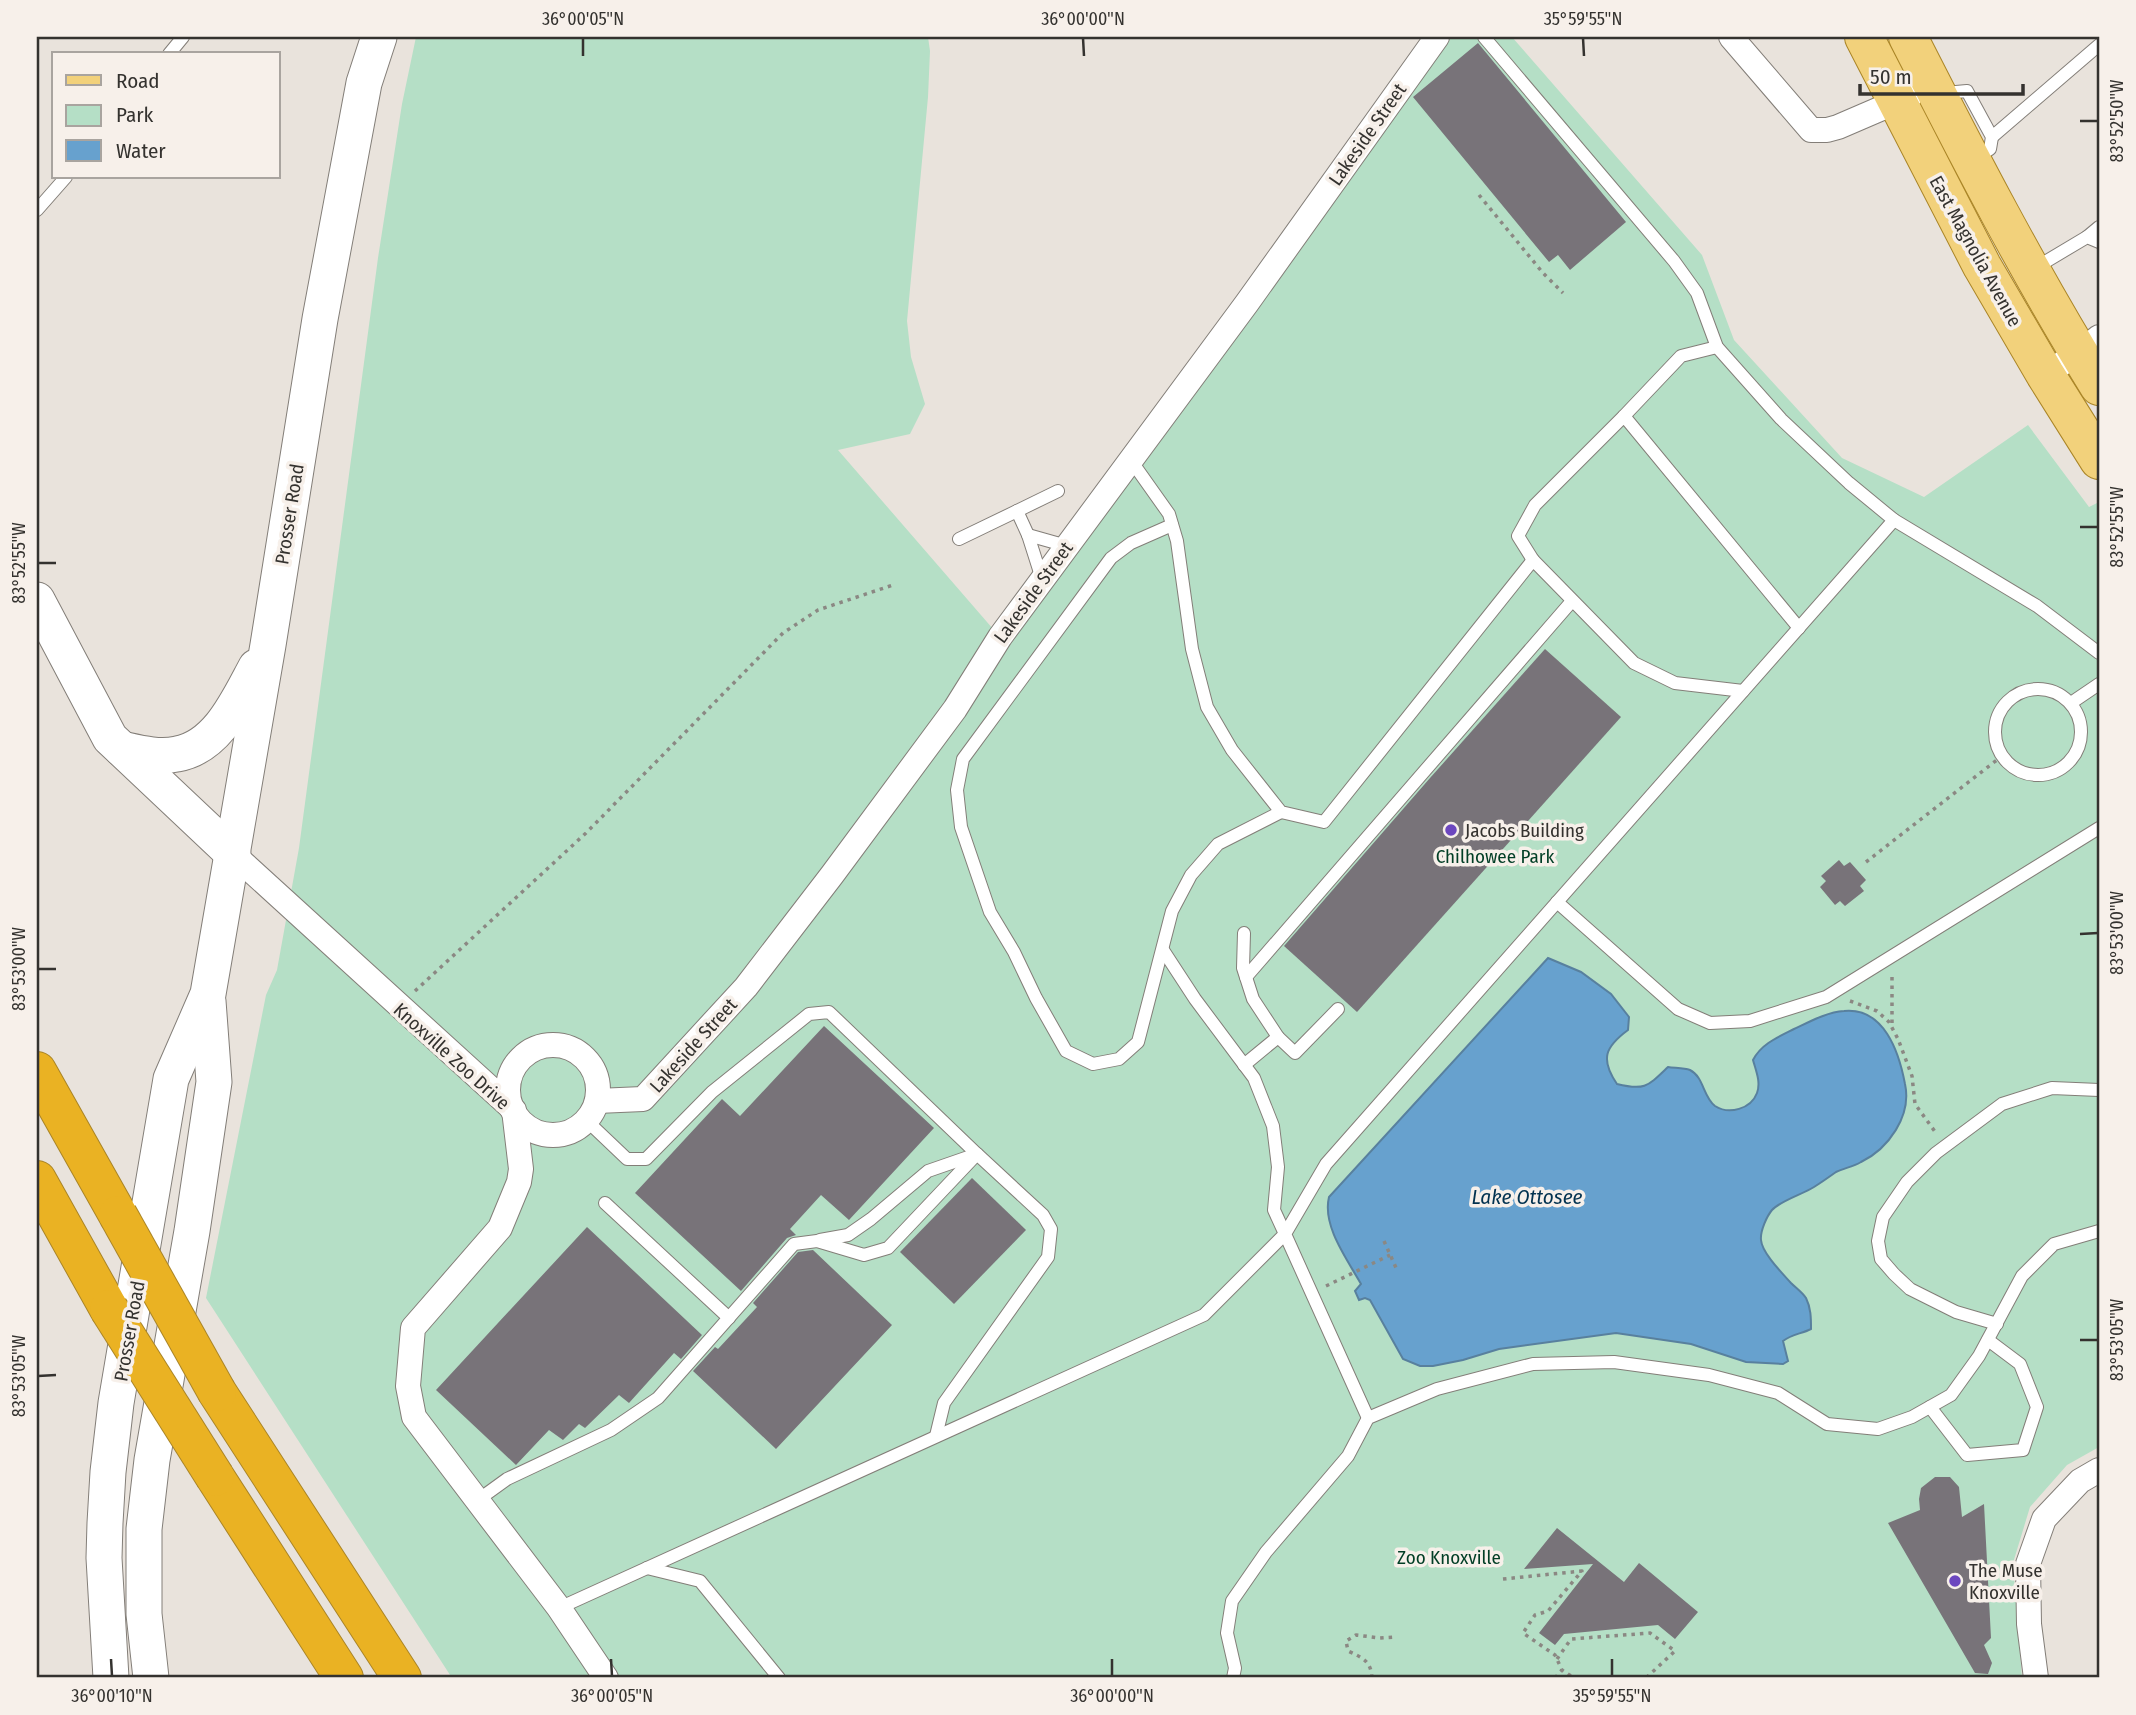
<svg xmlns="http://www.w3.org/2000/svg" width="2136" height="1715" viewBox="0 0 2136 1715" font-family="'Fira Sans Condensed',sans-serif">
<rect width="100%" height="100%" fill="#e9e3dc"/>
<!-- green -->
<path fill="#b5dfc6" d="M416,37H928L930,51L928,97L907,321L911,357L925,404L910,434L838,450L1000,637L1437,37H1512L1702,255L1734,340L1842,458L1924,497L2028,425L2089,507L2099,502V1447L2067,1465L2030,1507L2013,1563L2022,1678H452L206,1298L266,995L277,970L299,848L378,258L402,104Z"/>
<!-- water -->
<path fill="#67a1ce" stroke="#58809e" stroke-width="2" d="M1548,958L1581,972L1611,994L1629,1017L1628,1030C1605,1047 1600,1059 1617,1084C1645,1091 1648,1086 1668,1067C1674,1068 1684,1068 1690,1070C1704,1077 1703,1097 1715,1106C1729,1115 1751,1109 1757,1093C1761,1082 1756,1071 1753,1060C1761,1044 1778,1037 1794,1029C1809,1022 1827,1012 1844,1011C1884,1007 1899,1052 1905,1084C1912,1116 1888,1149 1861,1162C1853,1167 1844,1168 1836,1172C1829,1177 1822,1182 1814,1187C1803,1194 1780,1201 1772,1210C1767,1216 1760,1231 1761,1240C1762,1253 1782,1273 1791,1283C1796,1288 1802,1292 1806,1298C1811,1308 1811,1318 1811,1329C1801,1334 1792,1334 1783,1341L1788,1361L1783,1364L1746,1362L1691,1344L1616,1333L1499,1349L1463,1360L1433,1366H1420L1403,1359L1370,1300L1365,1298L1359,1300L1355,1291L1361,1284C1347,1259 1322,1226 1329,1197Z"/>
<!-- building -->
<g fill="#787379">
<path d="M1478,43L1626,222L1570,270L1558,255L1549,262L1413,97Z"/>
<path d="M1545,649L1621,717L1357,1012L1284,946L1430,778Z"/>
<path d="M1839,860L1844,866L1850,862L1866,880L1860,886L1864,891L1845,906L1840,901L1835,905L1820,887L1826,881L1821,876Z"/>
<path d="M824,1026L934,1128L849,1220L821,1195L790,1229L796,1235L787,1238L741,1291L635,1193L722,1099L740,1116Z"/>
<path d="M972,1178L1026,1230L954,1304L900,1252Z"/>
<path d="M587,1227L702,1335L681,1359L674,1353L629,1403L619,1395L585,1428L579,1424L563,1440L549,1430L516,1465L436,1390Z"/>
<path d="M813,1250L892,1325L776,1449L693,1371L715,1347L718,1349L757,1307L753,1303L798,1252Z"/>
<path d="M1935,1477H1950L1959,1487L1962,1517L1984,1504L1991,1638L1984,1645L1992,1663L1988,1674L1975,1673L1888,1523L1920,1510L1919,1499L1921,1488Z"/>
<path d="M1557,1528L1624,1582L1639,1563L1698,1612L1675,1639L1658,1625L1564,1634L1555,1645L1539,1633L1593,1564L1524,1569Z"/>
</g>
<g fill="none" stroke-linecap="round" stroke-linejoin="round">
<defs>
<g id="lane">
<path d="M169,54L183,37"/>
<path d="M1944,98L1956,92L1967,91L1992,137L1990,149L1974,159"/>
<path d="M1992,137L2099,45"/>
<path d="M37,210L66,177"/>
<path d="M2087,237L2099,227"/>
<path d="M2035,268L2087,237L2099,242"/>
<path d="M1624,416L1681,356L1717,347"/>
<path d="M1130,459L1169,514L1177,541L1192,649L1207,707L1232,750L1281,812L1324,822L1533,560L1634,663L1675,683L1743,691"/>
<path d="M1017,511L1058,491"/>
<path d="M1894,520L2037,606L2099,653"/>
<path d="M1172,525L1131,543L1111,558L963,759L957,790L961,827L990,912L1014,952L1036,998L1066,1051L1093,1064L1119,1059L1138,1042L1172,911L1191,875L1218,844L1281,812"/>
<path d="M1028,535L1067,546"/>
<path d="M959,539L1017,511L1028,535L1042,579"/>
<path d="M1533,560L1518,536L1535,505L1624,416L1799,628"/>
<circle cx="2038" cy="732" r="43"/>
<path d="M2071,703L2099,684"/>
<path d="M1557,902L1678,1009L1710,1023L1750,1021L1826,997L2099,828"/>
<path d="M1244,933L1243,968L1253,999L1278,1037L1244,1065"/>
<path d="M1246,977L1572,601"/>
<path d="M1278,1037L1295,1053L1338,1009"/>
<path d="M605,1203L729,1318"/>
<path d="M820,1240L848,1235L871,1219L928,1171L977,1154L1043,1215L1051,1229L1048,1257L944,1403L936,1436"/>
<path d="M1997,1324L1956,1312L1910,1289L1894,1274L1881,1259L1878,1241L1883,1217L1907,1182L1936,1153L2002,1104L2052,1088L2099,1090"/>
<path d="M1930,1407L1967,1455L2023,1450L2037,1407L2020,1364L1988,1340"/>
<path d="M1368,1418L1285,1234L1326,1164L1894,520L1849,483L1781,419L1717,347L1697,293L1674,261L1484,37"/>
<path d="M478,1500L507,1479L611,1430L658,1398L794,1244L817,1241L864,1255L888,1248L977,1154L829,1012L809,1014L712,1092L646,1159H627L586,1120"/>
<path d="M647,1568L700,1581L779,1678"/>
<path d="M559,1608L1204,1315L1285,1234L1274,1210L1278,1167L1273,1126L1254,1078L1195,999L1163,950"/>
<path d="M1233,1678L1235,1668L1227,1633L1232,1601L1266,1552L1348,1456L1368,1418L1437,1389L1533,1364L1614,1362L1709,1375L1778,1393L1827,1424L1878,1429L1912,1417L1951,1395L1979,1356L2022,1276L2054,1244L2099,1231"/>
</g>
<g id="street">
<path d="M1731,37L1811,130H1827L1838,127L1910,96"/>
<path d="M2045,374L2079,353L2099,337"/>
<path d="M233,854L514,1110L521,1169L519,1182L500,1228L413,1328L408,1386L414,1417L559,1608L606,1678"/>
<circle cx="553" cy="1090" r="45"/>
<path d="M597,1101L643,1099L746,987L832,875L955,709L1000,637L1247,303L1437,37"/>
<path d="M2036,1678L2029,1624L2028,1564L2044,1519L2080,1481L2099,1470"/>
</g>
<g id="secondary">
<path d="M37,600L110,738L233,854"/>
<path d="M122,749C140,753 159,758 177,754C218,747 238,700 256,667"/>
<path d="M111,1678L104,1558L105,1523L108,1472L116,1403L171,1079L208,994L268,645L320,319L364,83L379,37"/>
<path d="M151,1678L144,1614V1529L152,1460L192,1231L214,1082L208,1001"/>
</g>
<g id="primary">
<path d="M1864,37L1982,266L2045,374L2099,460"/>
<path d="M1908,37C1968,155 2029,273 2099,386"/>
</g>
<g id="highway">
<path d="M37,1071L118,1215"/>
<path d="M37,1180L109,1309"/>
<path d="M217,1392L402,1678"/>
<path d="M215,1477L344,1678"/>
</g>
</defs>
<!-- lane casing -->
<use href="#lane" stroke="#837e78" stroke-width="14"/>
<!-- street casing -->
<use href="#street" stroke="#837e78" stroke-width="26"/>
<!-- secondary casing -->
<use href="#secondary" stroke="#837e78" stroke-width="37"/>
<!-- primary casing -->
<use href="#primary" stroke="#aa8527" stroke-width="40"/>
<!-- highway casing -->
<use href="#highway" stroke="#aa8527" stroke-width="40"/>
<!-- path -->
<g stroke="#8b8883" stroke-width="3.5" stroke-dasharray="3.5 5" stroke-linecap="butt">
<path d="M1479,195L1543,273L1563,293"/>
<path d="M1866,862L2002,756"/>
<path d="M1892,977V1025"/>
<path d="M415,991L586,833L783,633L818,610L893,585"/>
<path d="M1850,1001L1877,1011L1889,1022L1898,1039L1912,1076L1915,1104L1936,1133"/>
<path d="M1384,1241L1397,1270"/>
<path d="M1326,1286L1390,1255"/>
<path d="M1503,1579L1582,1571L1548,1611L1535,1615L1523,1633L1555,1655L1562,1670L1574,1678"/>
<path d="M1557,1659L1571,1639L1650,1633L1675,1651L1646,1678"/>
<path d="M1372,1678C1371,1661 1363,1658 1348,1651L1346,1641L1356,1635L1380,1638L1395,1637"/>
<path d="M1555,1678L1562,1670"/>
</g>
<!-- lane -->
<use href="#lane" stroke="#fff" stroke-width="12"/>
<!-- street -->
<use href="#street" stroke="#fff" stroke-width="24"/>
<!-- secondary -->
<use href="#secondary" stroke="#fff" stroke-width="35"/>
<!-- primary -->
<use href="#primary" stroke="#f2d17b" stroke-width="38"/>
<!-- highway -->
<use href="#highway" stroke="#eab223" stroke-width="38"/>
<defs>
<g id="highway-bridge">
<path d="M118,1215L217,1392"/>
<path d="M109,1309L215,1477"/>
</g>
</defs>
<!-- highway-bridge casing -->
<use href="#highway-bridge" stroke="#aa8527" stroke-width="40" stroke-linecap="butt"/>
<!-- highway-bridge -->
<use href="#highway-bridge" stroke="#eab223" stroke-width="38"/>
</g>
<!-- ticks -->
<path fill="none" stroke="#34322f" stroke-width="2.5" d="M583,38V56M1083,38L1084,56M1583,38L1584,56M2080,121H2098M2080,527H2098M38,563H56M2080,934L2098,933M38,969H56M2080,1340H2098M38,1376L56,1375M111,1659L112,1676M611,1659L612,1676M1112,1659V1676M1612,1659V1676"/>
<!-- markers -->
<g fill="#6c47bf" stroke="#f7f0ea" stroke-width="2.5">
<circle cx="1451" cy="830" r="7"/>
<circle cx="1955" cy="1581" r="7"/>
</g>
<g text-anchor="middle" stroke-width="7" stroke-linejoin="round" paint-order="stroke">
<!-- street labels -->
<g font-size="19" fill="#34322f" stroke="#f7f0ea">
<text transform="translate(1367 134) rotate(-55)" y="7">Lakeside Street</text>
<text transform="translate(1976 251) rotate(61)" y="7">East Magnolia Avenue</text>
<text transform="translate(289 514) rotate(-81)" y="7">Prosser Road</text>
<text transform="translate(1033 592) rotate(-54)" y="7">Lakeside Street</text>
<text transform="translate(693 1045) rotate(-48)" y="7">Lakeside Street</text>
<text transform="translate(452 1056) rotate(42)" y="7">Knoxville Zoo Drive</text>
<text transform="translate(129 1331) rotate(-80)" y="7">Prosser Road</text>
</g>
<!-- poi labels -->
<g font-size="19" fill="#34322f" stroke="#f7f0ea" text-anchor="start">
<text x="1465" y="837">Jacobs Building</text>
<text x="1969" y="1577">The Muse<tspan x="1969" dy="22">Knoxville</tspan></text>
</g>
<!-- park labels -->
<g font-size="19" fill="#013e25" stroke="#f7f0ea">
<text x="1495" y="863">Chilhowee Park</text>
<text x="1449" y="1564">Zoo Knoxville</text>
</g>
<!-- water labels -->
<g font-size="21" font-style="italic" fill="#023250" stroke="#f7f0ea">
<text x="1527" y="1204">Lake Ottosee</text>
</g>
</g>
<!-- border -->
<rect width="2136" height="1715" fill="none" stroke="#f7f0ea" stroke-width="77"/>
<!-- legend -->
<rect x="52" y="52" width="228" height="126" fill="#f7f0ea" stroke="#a9a49f" stroke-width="2"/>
<rect x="66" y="75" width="35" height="10" fill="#f2d17b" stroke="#a9a49f" stroke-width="2"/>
<text x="116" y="88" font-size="21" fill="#34322f">Road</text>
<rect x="66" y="105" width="35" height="21" fill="#b5dfc6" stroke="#a9a49f" stroke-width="2"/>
<text x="116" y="122" font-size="21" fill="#34322f">Park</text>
<rect x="66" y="140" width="35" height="21" fill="#67a1ce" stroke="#a9a49f" stroke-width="2"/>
<text x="116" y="158" font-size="21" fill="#34322f">Water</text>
<!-- scale -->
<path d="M1860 84v10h163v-10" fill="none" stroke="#34322f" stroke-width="3.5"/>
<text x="1870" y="84" font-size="21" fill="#34322f" stroke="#f7f0ea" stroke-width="5" paint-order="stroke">50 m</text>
<rect x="38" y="38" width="2060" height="1638" fill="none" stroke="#34322f" stroke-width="2.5"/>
<g font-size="18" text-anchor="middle" fill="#34322f">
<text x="583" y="25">36°00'05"N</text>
<text x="1083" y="25">36°00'00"N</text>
<text x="1583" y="25">35°59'55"N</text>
<text transform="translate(2117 121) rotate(-90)" y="6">83°52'50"W</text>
<text transform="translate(2117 527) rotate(-90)" y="6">83°52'55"W</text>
<text transform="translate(19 563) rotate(-90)" y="6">83°52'55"W</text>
<text transform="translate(2117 933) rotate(-90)" y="6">83°53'00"W</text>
<text transform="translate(19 969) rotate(-90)" y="6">83°53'00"W</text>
<text transform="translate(2117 1340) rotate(-90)" y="6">83°53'05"W</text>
<text transform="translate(19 1376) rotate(-90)" y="6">83°53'05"W</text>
<text x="112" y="1702">36°00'10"N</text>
<text x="612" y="1702">36°00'05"N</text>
<text x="1112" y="1702">36°00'00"N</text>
<text x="1612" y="1702">35°59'55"N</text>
</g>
</svg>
